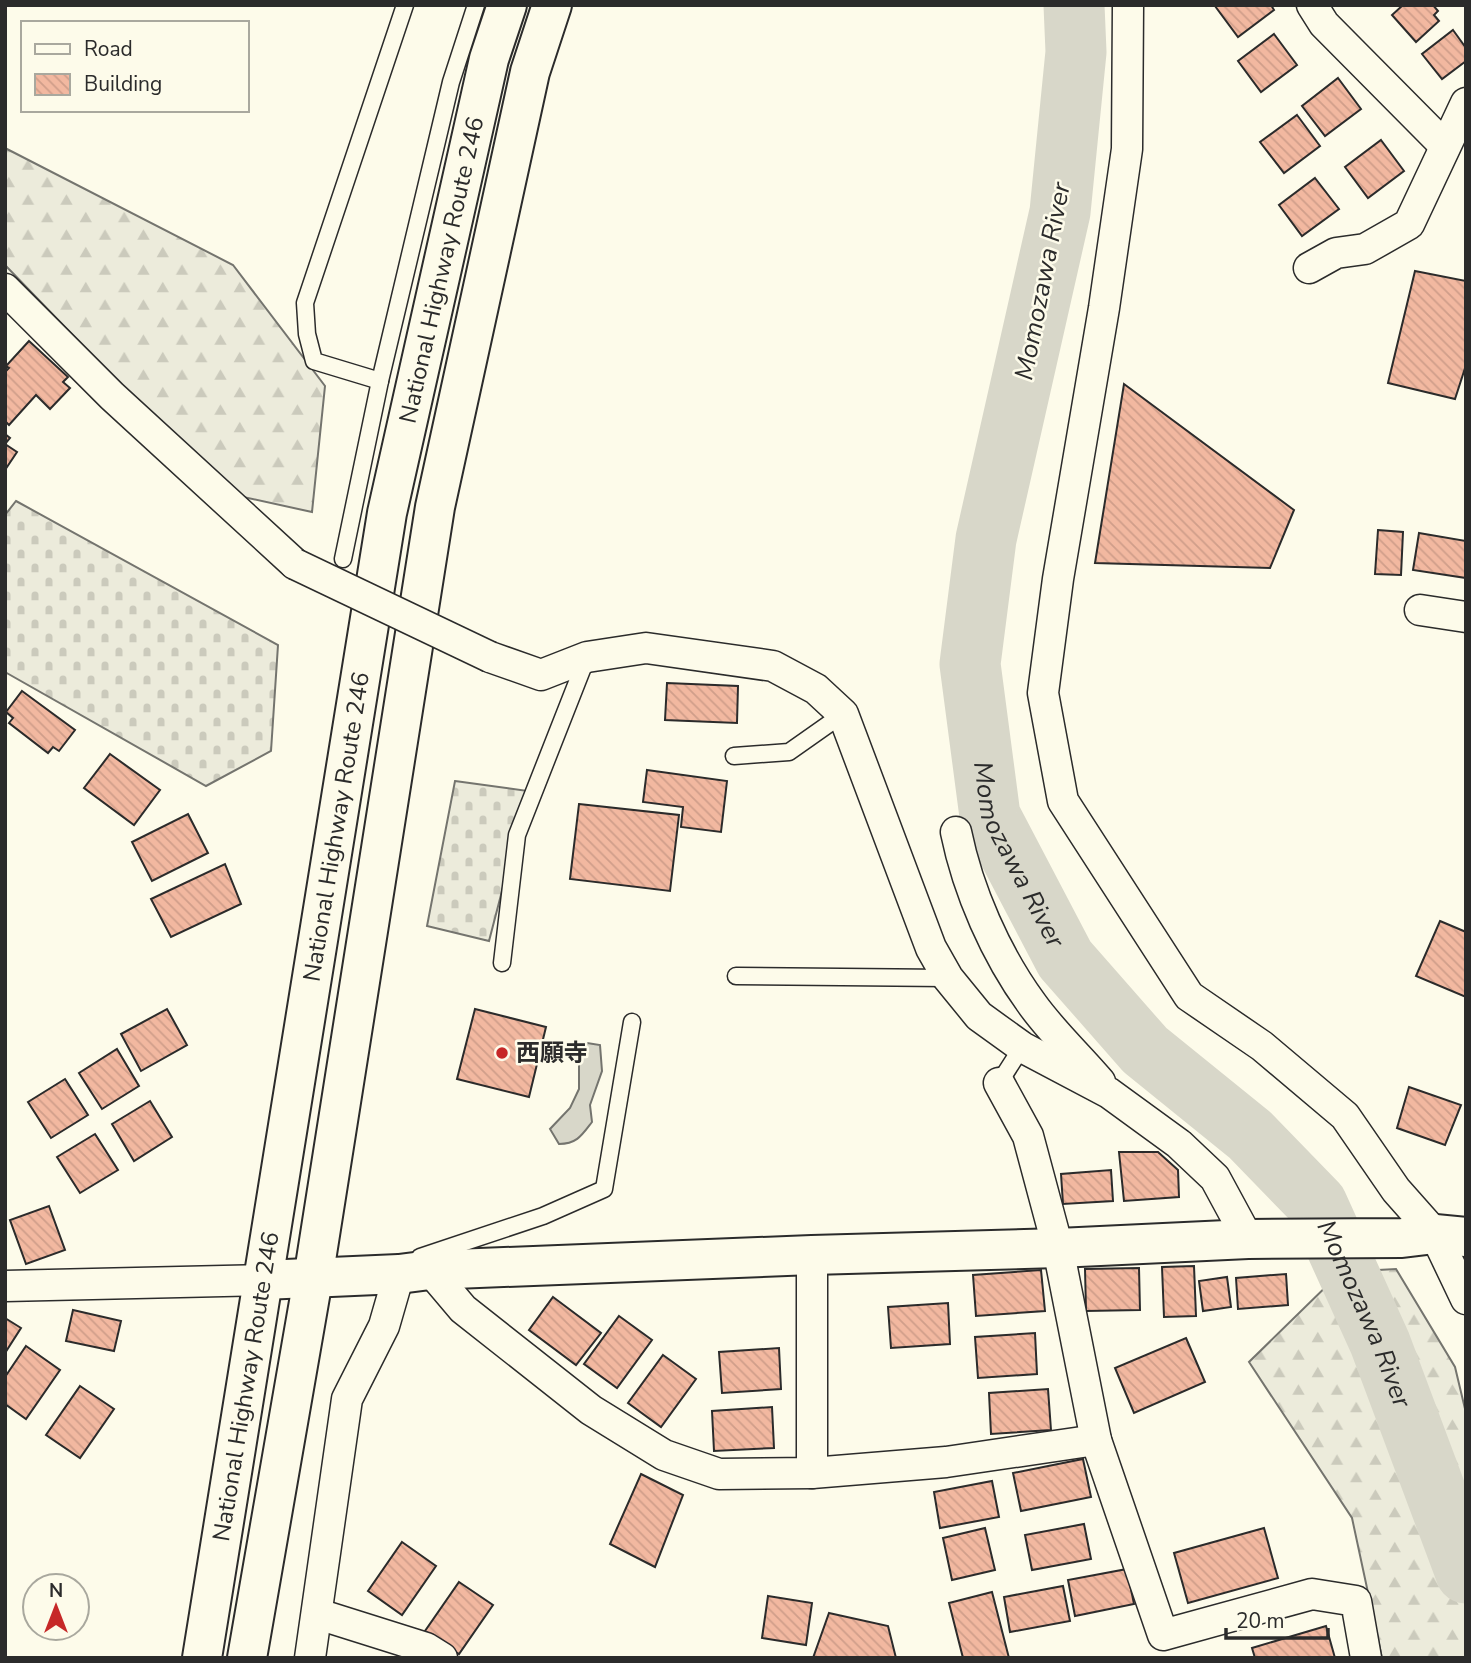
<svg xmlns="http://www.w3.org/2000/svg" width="1471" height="1663" viewBox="0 0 1471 1663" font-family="'Nunito Sans','Noto Sans JP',sans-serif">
<defs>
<pattern id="forest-firs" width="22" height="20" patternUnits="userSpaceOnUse" patternTransform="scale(1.75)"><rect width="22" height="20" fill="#ecebdb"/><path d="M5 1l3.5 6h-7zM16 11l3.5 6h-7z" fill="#cbcabc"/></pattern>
<pattern id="cemetery-stones" width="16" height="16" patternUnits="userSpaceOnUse" patternTransform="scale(1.75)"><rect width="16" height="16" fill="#ecebdb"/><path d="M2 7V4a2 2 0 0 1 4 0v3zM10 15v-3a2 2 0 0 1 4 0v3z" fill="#cbcabc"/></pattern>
<pattern id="building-back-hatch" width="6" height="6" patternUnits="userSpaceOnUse" patternTransform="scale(1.75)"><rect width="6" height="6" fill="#f2b8a0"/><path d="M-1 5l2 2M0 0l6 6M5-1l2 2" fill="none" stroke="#d09e8a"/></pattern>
</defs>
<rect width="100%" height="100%" fill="#fdfbea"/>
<!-- forest -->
<g fill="url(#forest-firs)" stroke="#74746e" stroke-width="2">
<path d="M5,148L233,265L325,386L312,512L225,493L5,265Z"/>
<path d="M1396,1269L1455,1367L1466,1413V1658H1382L1352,1518L1249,1362L1341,1272Z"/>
</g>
<!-- cemetery -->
<g fill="url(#cemetery-stones)" stroke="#74746e" stroke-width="2">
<path d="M16,501L278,645L271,751L206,786L5,672V515Z"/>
<path d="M455,781L528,791L489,941L427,926Z"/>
</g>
<!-- water -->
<path fill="#d8d7c9" stroke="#74746e" stroke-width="2" d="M587,1043L600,1045L602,1071L590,1105L592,1122C582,1135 577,1144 559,1144L550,1129L570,1108L579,1089V1064Z"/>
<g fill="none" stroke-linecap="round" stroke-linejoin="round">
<!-- river -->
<path stroke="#d8d7c9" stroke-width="61" id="s1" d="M1074,5L1076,52L1060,212L986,539L970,664L990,816L1065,959L1145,1050L1250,1135L1317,1204L1380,1343L1466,1573"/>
</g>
<!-- building -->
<g fill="url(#building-back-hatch)" stroke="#2b2b2b" stroke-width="2">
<path d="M1271,5L1274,10L1238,37L1215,6Z"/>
<path d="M1403,5H1433L1438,11L1434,15L1439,21L1416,42L1392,15Z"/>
<path d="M1453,30L1466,48V61L1442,79L1422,54Z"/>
<path d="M1274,34L1297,65L1261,92L1238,61Z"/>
<path d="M1338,78L1361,109L1325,136L1302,106Z"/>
<path d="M1297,115L1320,146L1284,173L1260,142Z"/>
<path d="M1381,140L1404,171L1368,198L1345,167Z"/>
<path d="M1315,178L1339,209L1302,236L1279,205Z"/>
<path d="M1415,271L1466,281V365L1455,399L1388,383Z"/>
<path d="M29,341L68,377L63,382L70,388L50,409L36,395L9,425L5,421V372L9,368L6,366Z"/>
<path d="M1124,384L1294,510L1270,568L1095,563Z"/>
<path d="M5,434L10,438L5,444L17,452L5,470Z"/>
<path d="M1378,530L1403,532L1401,575L1375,574Z"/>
<path d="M1419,533L1466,541V578L1413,570Z"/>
<path d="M667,683L738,686L737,723L665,720Z"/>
<path d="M22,691L75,730L59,751L53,747L48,753L9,723L13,718L6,712Z"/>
<path d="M110,754L160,790L134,825L84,788Z"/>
<path d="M647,770L727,781L721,832L681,827L683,807L643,802Z"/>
<path d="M579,804L679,815L670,891L570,879Z"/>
<path d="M188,814L208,853L152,881L132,842Z"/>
<path d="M225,864L241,904L171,937L151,899Z"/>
<path d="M1440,921L1466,932V997L1416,976Z"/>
<path d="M167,1009L187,1045L141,1071L121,1034Z"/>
<path d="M475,1009L546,1027L529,1097L457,1079Z"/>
<path d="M117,1049L139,1086L102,1109L79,1073Z"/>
<path d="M65,1079L88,1115L51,1138L28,1102Z"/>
<path d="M1409,1087L1461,1105L1445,1145L1397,1128Z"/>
<path d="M150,1101L172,1137L134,1161L112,1124Z"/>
<path d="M95,1134L118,1170L80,1193L57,1157Z"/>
<path d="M1119,1152H1158L1178,1170L1179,1197L1124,1201Z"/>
<path d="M1111,1170L1113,1201L1063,1204L1061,1174Z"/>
<path d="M49,1206L65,1250L26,1264L10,1220Z"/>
<path d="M1194,1266L1196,1316L1164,1317L1162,1267Z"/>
<path d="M1139,1268L1140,1310L1086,1311L1085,1269Z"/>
<path d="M1041,1270L1045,1311L976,1316L973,1275Z"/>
<path d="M1286,1274L1288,1305L1238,1309L1236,1278Z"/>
<path d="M1227,1277L1231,1307L1203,1311L1199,1281Z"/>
<path d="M553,1297L601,1333L576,1365L529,1330Z"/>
<path d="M948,1303L950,1344L891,1348L888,1307Z"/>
<path d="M73,1310L121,1321L114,1351L66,1341Z"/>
<path d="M619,1316L652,1340L617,1388L584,1364Z"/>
<path d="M5,1318L21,1328L5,1353Z"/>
<path d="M1035,1333L1037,1374L978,1378L975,1337Z"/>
<path d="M1186,1338L1205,1382L1134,1413L1115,1368Z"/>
<path d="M26,1346L60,1370L26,1419L5,1404V1377Z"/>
<path d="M779,1348L781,1389L722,1393L719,1352Z"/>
<path d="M663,1355L696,1379L661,1427L628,1403Z"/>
<path d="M80,1386L114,1409L80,1458L46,1435Z"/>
<path d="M1048,1389L1051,1430L991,1434L989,1393Z"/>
<path d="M772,1407L774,1448L714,1451L712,1411Z"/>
<path d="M1083,1459L1091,1497L1021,1511L1013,1473Z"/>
<path d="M641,1474L683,1495L655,1567L610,1544Z"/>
<path d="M992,1481L999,1517L940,1528L934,1492Z"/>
<path d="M1084,1524L1091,1559L1032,1570L1025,1535Z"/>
<path d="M985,1528L995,1570L952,1580L943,1538Z"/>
<path d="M1264,1528L1278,1578L1188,1603L1174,1553Z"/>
<path d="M402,1542L436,1566L402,1615L368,1591Z"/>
<path d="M1127,1569L1134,1604L1075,1616L1068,1580Z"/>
<path d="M459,1582L493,1605L459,1654L425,1631Z"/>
<path d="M1063,1586L1070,1621L1010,1632L1004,1597Z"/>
<path d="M992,1592L1009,1658H963L949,1603Z"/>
<path d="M768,1596L812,1603L806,1645L762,1638Z"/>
<path d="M829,1613L888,1626L896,1658H813Z"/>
<path d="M1326,1626L1335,1658H1255L1252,1648Z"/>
</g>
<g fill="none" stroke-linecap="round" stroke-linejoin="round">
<defs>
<g id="service">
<path d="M380,381L314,361L307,334L305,303L405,5"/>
<path d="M343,559L380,381L451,82L476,5"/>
<path d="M734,756L789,752L843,714"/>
<path d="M502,963L517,835L587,657"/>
<path d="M736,976L948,978"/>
<path d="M999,1083L1022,1047"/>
<path d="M420,1257L543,1216L604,1189L632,1022"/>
</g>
<g id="minor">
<path d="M1128,5L1127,149L1104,308L1058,579L1043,693L1063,801L1189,996L1262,1046L1345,1116L1396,1190L1435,1234L1466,1299"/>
<path d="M1312,5L1324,24L1445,146"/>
<path d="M1309,268L1336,253L1365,249L1409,224L1466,103"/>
<path d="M5,289L112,396L295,564"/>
<path d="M1420,610L1466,617"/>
<path d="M490,657L541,675L587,657L646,648L773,666L816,689L843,714L931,948L948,978L979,1016L1022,1047L1109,1093L1179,1144L1215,1178L1248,1239"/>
<path d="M956,832C968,891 996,955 1032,1004C1051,1031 1078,1056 1100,1082"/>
<path d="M999,1083L1028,1136L1058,1248L1096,1440L1163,1635L1312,1594L1356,1601L1366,1658"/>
<path d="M812,1255V1473"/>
<path d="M430,1270L463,1309L591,1410L664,1455L719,1474L812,1473L946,1462L1096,1440"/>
<path d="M5,1286L263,1280"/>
<path d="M318,1614L426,1648L442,1658"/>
<path d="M310,1658L347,1399L384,1326L399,1274"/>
</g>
<path id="tertiary" d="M263,1280L399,1274L430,1270L812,1255L1058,1248L1248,1239L1402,1238L1435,1234L1466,1237"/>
<g id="trunk">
<path id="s2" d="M202,1658L387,513L489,59L507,5"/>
<path d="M247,1658L313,1279L435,507L530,72L552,5"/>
</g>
</defs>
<!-- service casing -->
<use href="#service" stroke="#2b2b2b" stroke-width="19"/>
<!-- minor casing -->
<use href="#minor" stroke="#2b2b2b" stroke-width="33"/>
<!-- tertiary casing -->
<use href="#tertiary" stroke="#2b2b2b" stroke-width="42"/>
<!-- trunk casing -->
<use href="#trunk" stroke="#2b2b2b" stroke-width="42"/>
<!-- service -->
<use href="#service" stroke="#fdfbea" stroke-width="16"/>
<!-- minor -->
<use href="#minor" stroke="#fdfbea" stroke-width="30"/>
<!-- tertiary -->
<use href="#tertiary" stroke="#fdfbea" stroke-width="38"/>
<!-- trunk -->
<use href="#trunk" stroke="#fdfbea" stroke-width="38"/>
<defs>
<path id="minor-bridge" d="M295,564L490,657"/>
</defs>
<!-- minor-bridge casing -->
<use href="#minor-bridge" stroke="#2b2b2b" stroke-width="33" stroke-linecap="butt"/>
<!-- minor-bridge -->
<use href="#minor-bridge" stroke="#fdfbea" stroke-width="30"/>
</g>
<!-- markers -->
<circle fill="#c62828" stroke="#fdfbea" stroke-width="2.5" cx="502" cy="1053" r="7"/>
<g text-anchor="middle" stroke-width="5" stroke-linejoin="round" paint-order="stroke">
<!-- street labels -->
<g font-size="24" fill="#2b2b2b" stroke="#fdfbea">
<text dy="8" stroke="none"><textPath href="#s2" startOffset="1409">National Highway Route 246</textPath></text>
<text dy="8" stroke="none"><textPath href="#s2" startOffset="842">National Highway Route 246</textPath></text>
<text dy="8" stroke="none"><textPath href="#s2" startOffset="275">National Highway Route 246</textPath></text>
</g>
<!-- poi labels -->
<g font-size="24" font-weight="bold" fill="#2b2b2b" stroke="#fdfbea" text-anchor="start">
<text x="516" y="1061">西願寺</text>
</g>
<!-- water labels -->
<g font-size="26" font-style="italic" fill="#2b2b2b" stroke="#fdfbea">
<text transform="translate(1042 281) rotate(-79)" y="9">Momozawa River</text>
<text dy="9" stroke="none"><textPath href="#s1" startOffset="868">Momozawa River</textPath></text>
<text dy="9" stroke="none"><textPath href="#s1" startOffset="1456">Momozawa River</textPath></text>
</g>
</g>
<!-- border -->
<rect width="1471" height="1663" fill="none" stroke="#2b2b2b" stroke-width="14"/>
<!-- legend -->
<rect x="21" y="21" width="228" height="91" fill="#fdfbea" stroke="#a9a89e" stroke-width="2"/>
<rect x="35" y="44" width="35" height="10" fill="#fdfbea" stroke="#a9a89e" stroke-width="2"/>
<text x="84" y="56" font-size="21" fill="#2b2b2b">Road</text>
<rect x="35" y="74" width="35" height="21" fill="url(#building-back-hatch)" stroke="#a9a89e" stroke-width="2"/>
<text x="84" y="91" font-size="21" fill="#2b2b2b">Building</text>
<!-- north arrow -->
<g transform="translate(56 1607)"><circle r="33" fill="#fdfbea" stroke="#a9a89e" stroke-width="2"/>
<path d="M0-5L12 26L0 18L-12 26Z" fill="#c62828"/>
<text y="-10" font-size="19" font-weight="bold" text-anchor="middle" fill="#2b2b2b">N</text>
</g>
<!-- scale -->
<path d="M1226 1628v10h102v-10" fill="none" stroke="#2b2b2b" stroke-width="3.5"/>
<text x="1236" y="1628" font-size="21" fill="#2b2b2b" stroke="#fdfbea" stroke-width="5" paint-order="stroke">20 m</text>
</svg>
